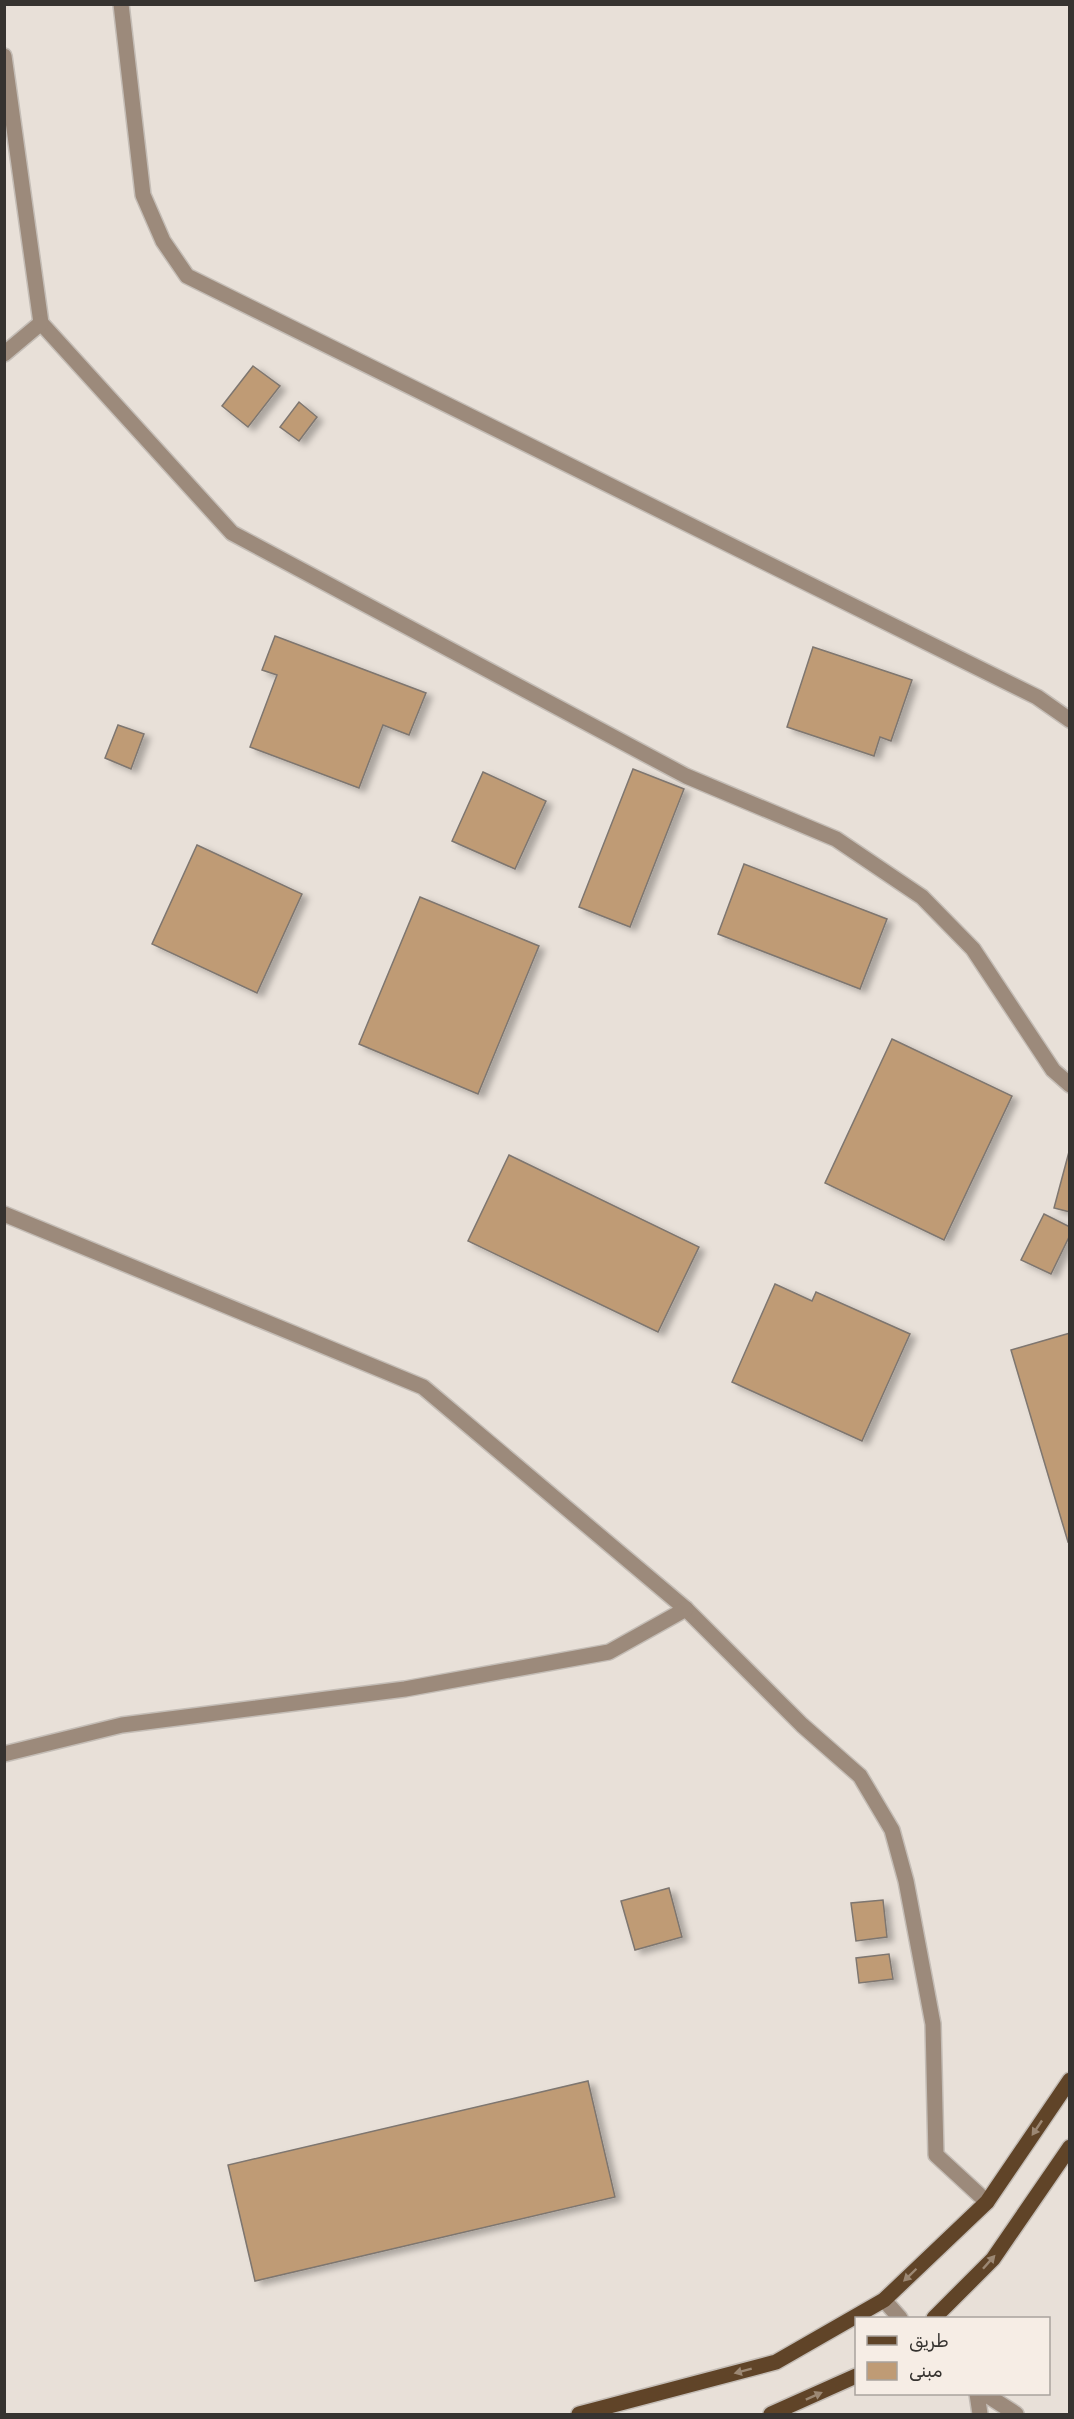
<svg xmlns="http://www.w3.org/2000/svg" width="1074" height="2419" viewBox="0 0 1074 2419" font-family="Rubik,Cairo,sans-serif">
<defs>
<filter id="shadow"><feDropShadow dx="6" dy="4" stdDeviation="3" flood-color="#0004"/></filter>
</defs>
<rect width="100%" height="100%" fill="#e8e0d8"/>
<!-- building -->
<g fill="#bf9b75" stroke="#7e766f" stroke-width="1.5" filter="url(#shadow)">
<path d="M253,366L280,386L248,427L222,406Z"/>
<path d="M299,402L317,417L299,441L280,427Z"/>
<path d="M275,636L426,693L409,735L383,725L359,788L250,747L277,675L262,670Z"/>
<path d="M813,647L912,680L891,741L880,737L874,756L787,727Z"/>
<path d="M118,725L144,734L131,769L105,758Z"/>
<path d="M633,769L684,789L630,927L579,907Z"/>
<path d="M483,772L546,801L515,869L452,841Z"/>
<path d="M197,845L302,894L257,993L152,944Z"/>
<path d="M744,864L887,919L860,989L718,934Z"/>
<path d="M420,897L539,946L478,1094L359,1044Z"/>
<path d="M892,1039L1012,1096L944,1240L825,1183Z"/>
<path d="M1070,1148V1212L1054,1208Z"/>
<path d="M509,1155L699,1247L658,1332L468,1241Z"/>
<path d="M1044,1214L1070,1227V1235L1051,1274L1021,1260Z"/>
<path d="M775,1284L812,1301L816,1292L910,1334L862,1441L732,1382Z"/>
<path d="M1070,1333V1541L1068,1542L1011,1350Z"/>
<path d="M669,1888L682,1937L635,1950L621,1901Z"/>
<path d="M883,1900L887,1937L856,1941L851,1903Z"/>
<path d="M889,1954L893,1979L859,1983L856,1958Z"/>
<path d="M588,2081L615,2197L255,2281L228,2165Z"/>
</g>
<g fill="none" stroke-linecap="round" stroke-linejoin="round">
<defs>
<g id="minor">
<path d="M121,4L143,195L163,241L187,276L1037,697L1070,720"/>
<path d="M4,56L41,323L232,533L686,776L836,839L922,897L973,949L1053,1070L1070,1085"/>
<path d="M4,354L41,323"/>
<path d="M4,1214L423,1387L686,1609L802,1725L860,1776L892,1830L906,1881L933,2024L936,2155L987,2202"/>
<path d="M4,1754L122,1725L405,1689L609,1652L686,1609"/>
<path d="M884,2300L900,2318"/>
<path d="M977,2394L980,2414"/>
<path d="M985,2394L1016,2414"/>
</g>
<g id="major">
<path d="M934,2318L993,2259L1070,2147"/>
<path d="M579,2414L776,2362L884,2300L987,2202L1070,2080"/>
<path d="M771,2414L856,2376"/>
</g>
</defs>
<!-- minor casing -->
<use href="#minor" stroke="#c4bdb6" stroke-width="18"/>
<!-- major casing -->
<use href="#major" stroke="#c4bdb6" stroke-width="18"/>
<!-- minor -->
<use href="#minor" stroke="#9c8a7b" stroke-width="15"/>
<!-- major -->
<use href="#major" stroke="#604428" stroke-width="15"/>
</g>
<!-- one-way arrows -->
<defs><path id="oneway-solid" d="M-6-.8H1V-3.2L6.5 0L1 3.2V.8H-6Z" transform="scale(1.5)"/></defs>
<g fill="#9c8874">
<use href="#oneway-solid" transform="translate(1037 2128) rotate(124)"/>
<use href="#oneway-solid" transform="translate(989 2262) rotate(-48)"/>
<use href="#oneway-solid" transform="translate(910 2275) rotate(136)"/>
<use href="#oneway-solid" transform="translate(743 2371) rotate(165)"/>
<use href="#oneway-solid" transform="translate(814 2396) rotate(-24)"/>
</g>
<!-- border -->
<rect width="1074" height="2419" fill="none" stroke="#363330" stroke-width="12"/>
<!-- legend -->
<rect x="855" y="2317" width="195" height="78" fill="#f6ede5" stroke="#a9a39d" stroke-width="1.5"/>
<rect x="867" y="2336" width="30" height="9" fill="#604428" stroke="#a9a39d" stroke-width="1.5"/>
<text x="909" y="2347" font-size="18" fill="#363330">طريق</text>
<rect x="867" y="2362" width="30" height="18" fill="#bf9b75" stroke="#a9a39d" stroke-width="1.5"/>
<text x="909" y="2377" font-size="18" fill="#363330">مبنى</text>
</svg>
